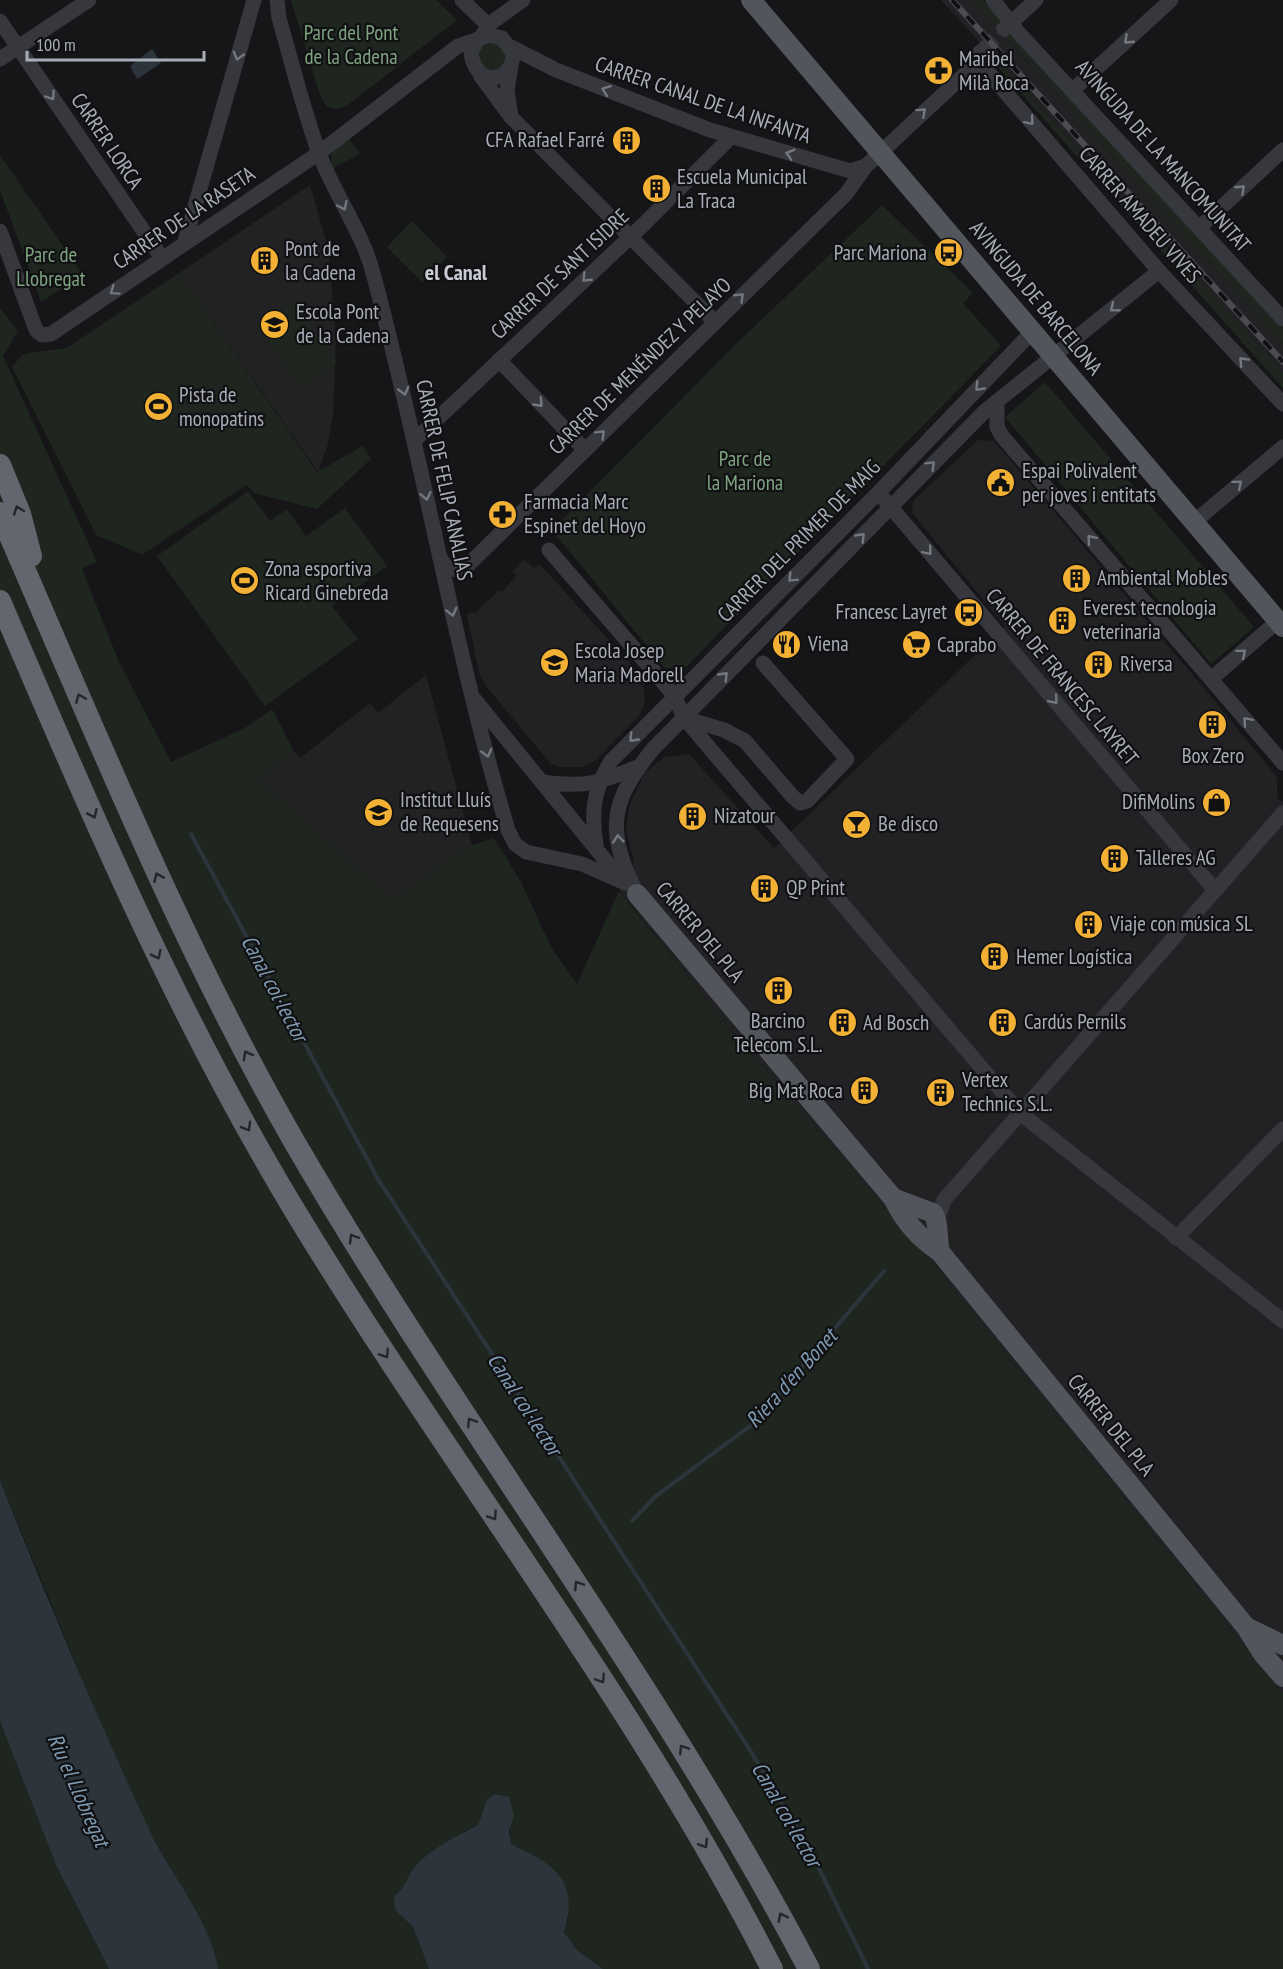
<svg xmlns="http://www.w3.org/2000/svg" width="1283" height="1969" viewBox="0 0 1283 1969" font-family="'PT Sans Narrow',sans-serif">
<rect width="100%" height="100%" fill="#161618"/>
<!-- built -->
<g fill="#222225">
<path d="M941,0H972L1283,343V372Z"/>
<path d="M310,185L328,248L336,337L333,416L327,447L318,472L179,273Z"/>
<path d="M978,440L994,441L1204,688L1277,777V798L1283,802V1694L905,1231L731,1030L620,891L634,862L626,831L629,807L644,774L664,757L689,754L774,848L1005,626L912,513L913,501Z"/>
<path d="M524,559L534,568L539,564L549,574L636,670L643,682L645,702L640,715L596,760L584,767H560L551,764L485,685L479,672L467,615L471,612L475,613L499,590L502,592L517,575L512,572Z"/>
<path d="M426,675L472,845L392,899L258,779L294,751L300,758L370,703L378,713Z"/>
</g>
<!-- green -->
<g fill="#1e261f">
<path d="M291,0H436L457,20L349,104C332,114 326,109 319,92Z"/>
<path d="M972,0H983L989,7L1283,328V343Z"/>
<circle cx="492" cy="57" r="14"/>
<path d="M994,57L1283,372V388L995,64Z"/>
<path d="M347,136L360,154L333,168C328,152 335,146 347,136Z"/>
<path d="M0,155L83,275L41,302L0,190Z"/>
<path d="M882,205L973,293L963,303L1001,346L686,667L665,668L552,530L739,341Z"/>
<path d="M412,221L447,257L422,282L387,247Z"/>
<path d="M179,273L317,472L363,446L371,459L317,509L254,493L246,485L142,555L96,535L12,367L22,355L28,353L67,348Z"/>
<path d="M292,301L337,363L302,388L257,326Z"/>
<path d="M0,308L18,331L3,356L97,562L82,569L119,662L171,762L245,728L272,709L294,751L259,779L392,899L472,845L494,838L521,882L551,947L577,984L619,891L731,1030L905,1231L1283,1694V1969H603L577,1950L564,1932L568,1919L511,1844C508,1825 514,1819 509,1798L495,1794L487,1800L478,1825L461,1833L416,1864L395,1910L413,1927L429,1969H218L194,1908L149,1830L102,1727L0,1480Z"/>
<path d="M1045,382L1254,627L1211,664L1005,417Z"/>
<path d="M248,491L270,521L287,509L306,536L345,508L387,566L332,606L358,639L265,706L157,556Z"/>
<path d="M0,1721L56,1865L109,1969H0Z"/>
</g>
<!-- water -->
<g fill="#2c353c">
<path d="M152,49L161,63L137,79L130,66Z"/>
<path d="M0,1480C46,1597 95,1713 148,1827C167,1869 212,1923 218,1969H109L56,1865L0,1721Z"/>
<path d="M495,1794L509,1797L514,1816L509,1831L511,1844C553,1864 580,1879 564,1932L577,1950L603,1969H429L413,1927L395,1910L394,1896C408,1886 408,1873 418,1863C435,1847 458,1835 478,1825L487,1800Z"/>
</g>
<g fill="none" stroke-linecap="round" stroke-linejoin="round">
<!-- stream -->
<g stroke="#2c353c" stroke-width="4">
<path d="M191,834L378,1179L750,1750L812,1854L868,1969"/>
<path d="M632,1521L656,1496L754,1423L884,1271"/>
</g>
<!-- minor-tunnel -->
<path stroke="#333438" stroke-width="15" stroke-dasharray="15 8" stroke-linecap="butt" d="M984,49L1004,29"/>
<!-- minor -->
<g stroke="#37383d" stroke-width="15">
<path d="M277,0L279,18C292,63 303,109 319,153C334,194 362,231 373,273C423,458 453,646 508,830L515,844L526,852L582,864L625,883"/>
<path d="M462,0L488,25L481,38"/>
<path d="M993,0L1018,32L1283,319"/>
<path d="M0,21L162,258"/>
<path d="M488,25L523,0"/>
<path d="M1004,29L1036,0"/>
<path d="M511,47L556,70L710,130L850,171L866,166L979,61"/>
<path d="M984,49L979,53V61L988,72L1159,271L1283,404"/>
<path d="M0,59L89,0"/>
<path d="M511,66L507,90L511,117"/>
<path d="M480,75L511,117L715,322"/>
<path d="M1074,89L1171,0"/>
<path d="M1199,228L1283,150"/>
<path d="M0,231L36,330L42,335L51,334L319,153L458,46L490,35L502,38L513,53C513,85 474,87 471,52L478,39"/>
<path d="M185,241L254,0"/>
<path d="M499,360L585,450"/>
<path d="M997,402V427L1002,436L1283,763"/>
<path d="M416,439L644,224L731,137"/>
<path d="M884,499L1214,889"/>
<path d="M1194,522L1283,447"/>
<path d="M549,550L674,695L684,718L1020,1113L1283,1321"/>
<path d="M440,558L447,568L462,571L846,194L866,166"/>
<path d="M1211,679L1278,621"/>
<path d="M475,700L619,877"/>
<path d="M684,718L724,730L745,741L793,797L800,803L807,801L847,759L763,663"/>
<path d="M542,782C586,788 599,783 640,766"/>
<path d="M596,845C591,813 593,790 611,761L878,493L1033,331"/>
<path d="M634,888C605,827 612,800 653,749L985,411L1159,271"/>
<path d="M937,1221L944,1200L1283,813"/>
<path d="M1176,1238L1283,1129"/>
</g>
<!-- major -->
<g stroke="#53555c" stroke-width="20">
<path d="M751,0L1283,627"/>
<path d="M637,894L893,1198C905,1222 918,1237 940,1252L1246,1627L1263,1654L1283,1677"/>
<path d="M893,1198L933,1213C939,1221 937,1241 940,1252"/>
<path d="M1248,1628L1283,1645"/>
</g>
<!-- highway -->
<g stroke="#63666e" stroke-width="22">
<path d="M0,465L20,514L31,556"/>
<path d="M0,513C93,726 179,941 295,1143C458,1424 658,1681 809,1969"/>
<path d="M0,601C88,807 176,1013 292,1206C447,1463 636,1701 772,1969"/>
</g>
<defs>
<path id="rail" d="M952,0L1283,362"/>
</defs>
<!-- rail casing -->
<use href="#rail" stroke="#4a4c52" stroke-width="6"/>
<!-- rail -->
<use href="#rail" stroke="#111113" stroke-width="4" stroke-dasharray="11" stroke-linecap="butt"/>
</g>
<!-- one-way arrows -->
<defs><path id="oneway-chevron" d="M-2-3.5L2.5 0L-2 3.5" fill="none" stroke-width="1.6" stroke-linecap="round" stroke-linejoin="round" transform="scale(1.5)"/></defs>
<g stroke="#757881">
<use href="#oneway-chevron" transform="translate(1128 40) rotate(137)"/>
<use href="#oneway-chevron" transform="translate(238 56) rotate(106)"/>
<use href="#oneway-chevron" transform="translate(606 90) rotate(-159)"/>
<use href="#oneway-chevron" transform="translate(51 96) rotate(56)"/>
<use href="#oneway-chevron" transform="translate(922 112) rotate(-42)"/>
<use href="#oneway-chevron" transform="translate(1030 121) rotate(49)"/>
<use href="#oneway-chevron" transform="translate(790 154) rotate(-164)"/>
<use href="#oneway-chevron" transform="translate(1241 189) rotate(-43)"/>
<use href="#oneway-chevron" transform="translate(343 206) rotate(65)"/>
<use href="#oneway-chevron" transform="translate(586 278) rotate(136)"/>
<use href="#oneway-chevron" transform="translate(114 291) rotate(145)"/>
<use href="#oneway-chevron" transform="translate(740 297) rotate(-44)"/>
<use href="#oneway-chevron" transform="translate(1114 308) rotate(141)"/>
<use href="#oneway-chevron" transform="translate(1243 361) rotate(-133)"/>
<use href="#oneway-chevron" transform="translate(979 387) rotate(134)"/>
<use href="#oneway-chevron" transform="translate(404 391) rotate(75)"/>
<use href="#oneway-chevron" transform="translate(539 403) rotate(46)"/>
<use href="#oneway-chevron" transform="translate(601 434) rotate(-45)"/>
<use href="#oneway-chevron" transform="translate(931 465) rotate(-45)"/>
<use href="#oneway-chevron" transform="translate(1238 484) rotate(-40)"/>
<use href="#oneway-chevron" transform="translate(426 496) rotate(78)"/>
<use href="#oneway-chevron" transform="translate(861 537) rotate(-46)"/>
<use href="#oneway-chevron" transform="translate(1091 539) rotate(-131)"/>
<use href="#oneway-chevron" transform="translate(928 551) rotate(50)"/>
<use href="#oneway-chevron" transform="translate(792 578) rotate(135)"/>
<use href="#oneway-chevron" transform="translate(452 612) rotate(76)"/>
<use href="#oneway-chevron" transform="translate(1242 653) rotate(-40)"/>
<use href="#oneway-chevron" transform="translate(724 676) rotate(-46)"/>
<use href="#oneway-chevron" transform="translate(1054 700) rotate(50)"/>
<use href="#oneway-chevron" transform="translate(1247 721) rotate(-131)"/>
<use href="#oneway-chevron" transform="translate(633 738) rotate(134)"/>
<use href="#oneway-chevron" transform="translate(487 753) rotate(75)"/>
<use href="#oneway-chevron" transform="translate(618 839) rotate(-96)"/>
</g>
<g stroke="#26262a">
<use href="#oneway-chevron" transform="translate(18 510) rotate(-110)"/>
<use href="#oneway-chevron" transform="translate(80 698) rotate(-113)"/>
<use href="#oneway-chevron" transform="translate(93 814) rotate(66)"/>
<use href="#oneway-chevron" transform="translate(158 877) rotate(-114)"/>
<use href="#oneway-chevron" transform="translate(157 955) rotate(64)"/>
<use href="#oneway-chevron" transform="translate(247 1055) rotate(-119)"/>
<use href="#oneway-chevron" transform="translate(247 1127) rotate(60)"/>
<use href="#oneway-chevron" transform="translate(353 1238) rotate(-121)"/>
<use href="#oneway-chevron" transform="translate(385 1354) rotate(57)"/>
<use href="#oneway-chevron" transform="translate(471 1422) rotate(-123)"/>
<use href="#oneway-chevron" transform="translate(493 1516) rotate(56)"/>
<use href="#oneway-chevron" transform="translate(578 1585) rotate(-123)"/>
<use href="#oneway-chevron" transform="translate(601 1679) rotate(57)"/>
<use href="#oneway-chevron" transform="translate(683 1749) rotate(-123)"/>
<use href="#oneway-chevron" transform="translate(704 1844) rotate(59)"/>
<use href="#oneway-chevron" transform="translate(782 1917) rotate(-117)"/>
</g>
<!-- icons -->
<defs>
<symbol id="pharmacy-disc" viewBox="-11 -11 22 22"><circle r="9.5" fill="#f2b134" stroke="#111113"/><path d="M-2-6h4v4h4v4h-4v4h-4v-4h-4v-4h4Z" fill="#111"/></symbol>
<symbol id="building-disc" viewBox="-11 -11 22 22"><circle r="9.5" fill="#f2b134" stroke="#111113"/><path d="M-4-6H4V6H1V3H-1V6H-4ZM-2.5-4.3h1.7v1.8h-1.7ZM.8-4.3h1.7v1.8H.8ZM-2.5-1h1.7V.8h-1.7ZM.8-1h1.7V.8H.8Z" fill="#111"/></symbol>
<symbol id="bus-disc" viewBox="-11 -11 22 22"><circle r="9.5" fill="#f2b134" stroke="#111113"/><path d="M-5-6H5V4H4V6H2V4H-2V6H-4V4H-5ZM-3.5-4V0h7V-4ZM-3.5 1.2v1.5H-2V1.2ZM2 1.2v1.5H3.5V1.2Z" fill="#111"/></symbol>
<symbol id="school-disc" viewBox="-11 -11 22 22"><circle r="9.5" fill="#f2b134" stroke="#111113"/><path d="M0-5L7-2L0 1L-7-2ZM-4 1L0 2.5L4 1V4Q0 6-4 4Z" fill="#111"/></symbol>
<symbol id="stadium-disc" viewBox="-11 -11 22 22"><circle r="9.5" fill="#f2b134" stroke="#111113"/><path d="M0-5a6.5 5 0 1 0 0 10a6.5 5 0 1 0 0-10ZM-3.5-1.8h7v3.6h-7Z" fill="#111"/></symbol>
<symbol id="civic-disc" viewBox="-11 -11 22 22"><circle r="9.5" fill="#f2b134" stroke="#111113"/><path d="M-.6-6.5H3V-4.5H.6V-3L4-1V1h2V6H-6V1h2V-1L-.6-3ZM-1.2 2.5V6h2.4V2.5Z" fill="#111"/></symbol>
<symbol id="restaurant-disc" viewBox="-11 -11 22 22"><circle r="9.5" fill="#f2b134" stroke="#111113"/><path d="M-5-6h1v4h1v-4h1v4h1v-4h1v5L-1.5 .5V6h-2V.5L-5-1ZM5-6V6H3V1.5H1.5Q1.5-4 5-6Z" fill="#111"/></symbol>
<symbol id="supermarket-disc" viewBox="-11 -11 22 22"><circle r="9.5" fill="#f2b134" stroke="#111113"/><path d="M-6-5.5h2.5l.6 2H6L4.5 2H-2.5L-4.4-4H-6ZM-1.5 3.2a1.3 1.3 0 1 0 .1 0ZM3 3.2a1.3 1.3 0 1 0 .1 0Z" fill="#111"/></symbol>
<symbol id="shop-disc" viewBox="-11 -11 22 22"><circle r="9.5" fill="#f2b134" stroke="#111113"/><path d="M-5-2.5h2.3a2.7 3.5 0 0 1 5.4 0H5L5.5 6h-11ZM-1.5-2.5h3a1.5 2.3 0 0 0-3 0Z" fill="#111"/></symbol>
<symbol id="bar-disc" viewBox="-11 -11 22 22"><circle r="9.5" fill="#f2b134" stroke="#111113"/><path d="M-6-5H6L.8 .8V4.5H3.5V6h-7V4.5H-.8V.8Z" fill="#111"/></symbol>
</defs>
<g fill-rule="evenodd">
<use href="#pharmacy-disc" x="922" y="54" width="33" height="33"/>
<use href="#building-disc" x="610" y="124" width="33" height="33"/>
<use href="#building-disc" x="640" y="172" width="33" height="33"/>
<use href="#bus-disc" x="932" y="236" width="33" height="33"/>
<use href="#building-disc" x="248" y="244" width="33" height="33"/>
<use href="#school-disc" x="258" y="308" width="33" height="33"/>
<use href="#stadium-disc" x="142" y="390" width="33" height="33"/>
<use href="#civic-disc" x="984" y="466" width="33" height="33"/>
<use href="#pharmacy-disc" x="486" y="498" width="33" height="33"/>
<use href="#building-disc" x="1060" y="562" width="33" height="33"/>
<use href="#stadium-disc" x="228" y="564" width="33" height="33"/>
<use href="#bus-disc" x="952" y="596" width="33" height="33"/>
<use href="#building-disc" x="1046" y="604" width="33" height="33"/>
<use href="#restaurant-disc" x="770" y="628" width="33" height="33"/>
<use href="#supermarket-disc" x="900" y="628" width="33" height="33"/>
<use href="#school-disc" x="538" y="646" width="33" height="33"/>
<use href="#building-disc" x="1082" y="648" width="33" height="33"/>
<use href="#building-disc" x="1196" y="708" width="33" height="33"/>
<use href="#shop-disc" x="1200" y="786" width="33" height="33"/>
<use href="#school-disc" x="362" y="796" width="33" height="33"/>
<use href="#building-disc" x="676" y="800" width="33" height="33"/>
<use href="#bar-disc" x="840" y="808" width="33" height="33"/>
<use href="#building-disc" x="1098" y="842" width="33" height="33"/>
<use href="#building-disc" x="748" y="872" width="33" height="33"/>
<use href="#building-disc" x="1072" y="908" width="33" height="33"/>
<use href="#building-disc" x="978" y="940" width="33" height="33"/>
<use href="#building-disc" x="762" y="974" width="33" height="33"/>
<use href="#building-disc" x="986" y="1006" width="33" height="33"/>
<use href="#building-disc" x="826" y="1006" width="33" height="33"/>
<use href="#building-disc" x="848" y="1074" width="33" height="33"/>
<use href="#building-disc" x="924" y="1076" width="33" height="33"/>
</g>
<g text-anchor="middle" stroke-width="4.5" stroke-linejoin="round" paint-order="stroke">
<!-- park labels -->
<g font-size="21" fill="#7fa381" stroke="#111113">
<text x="351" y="40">Parc del Pont<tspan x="351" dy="24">de la Cadena</tspan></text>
<text x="51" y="262">Parc de<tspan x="51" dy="24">Llobregat</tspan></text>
<text x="745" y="466">Parc de<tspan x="745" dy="24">la Mariona</tspan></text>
</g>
<!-- poi labels -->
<g font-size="21" fill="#a8adb8" stroke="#111113" text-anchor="start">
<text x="959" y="66">Maribel<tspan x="959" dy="24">Milà Roca</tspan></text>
<text x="605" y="147" text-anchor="end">CFA Rafael Farré</text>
<text x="677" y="184">Escuela Municipal<tspan x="677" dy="24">La Traca</tspan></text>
<text x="285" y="256">Pont de<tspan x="285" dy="24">la Cadena</tspan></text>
<text x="927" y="260" text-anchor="end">Parc Mariona</text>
<text x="296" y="319">Escola Pont<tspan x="296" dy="24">de la Cadena</tspan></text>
<text x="179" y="402">Pista de<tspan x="179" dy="24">monopatins</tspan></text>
<text x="1022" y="478">Espai Polivalent<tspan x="1022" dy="24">per joves i entitats</tspan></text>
<text x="524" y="509">Farmacia Marc<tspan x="524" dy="24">Espinet del Hoyo</tspan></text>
<text x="265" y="576">Zona esportiva<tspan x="265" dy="24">Ricard Ginebreda</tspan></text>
<text x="1097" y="585">Ambiental Mobles</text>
<text x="1083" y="615">Everest tecnologia<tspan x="1083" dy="24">veterinaria</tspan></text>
<text x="947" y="619" text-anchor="end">Francesc Layret</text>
<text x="808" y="651">Viena</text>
<text x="937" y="652">Caprabo</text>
<text x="575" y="658">Escola Josep<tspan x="575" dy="24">Maria Madorell</tspan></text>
<text x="1120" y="671">Riversa</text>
<text x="1213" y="763" text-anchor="middle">Box Zero</text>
<text x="400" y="807">Institut Lluís<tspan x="400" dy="24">de Requesens</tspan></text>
<text x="1195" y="809" text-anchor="end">DifiMolins</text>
<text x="714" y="823">Nizatour</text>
<text x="878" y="831">Be disco</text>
<text x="1136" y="865">Talleres AG</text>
<text x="786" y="895">QP Print</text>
<text x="1110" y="931">Viaje con música SL</text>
<text x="1016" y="964">Hemer Logística</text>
<text x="778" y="1028" text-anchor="middle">Barcino<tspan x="778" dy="24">Telecom S.L.</tspan></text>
<text x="1024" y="1029">Cardús Pernils</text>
<text x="863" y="1030">Ad Bosch</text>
<text x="962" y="1087">Vertex<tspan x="962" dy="24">Technics S.L.</tspan></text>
<text x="843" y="1098" text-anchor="end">Big Mat Roca</text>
</g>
<!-- street labels -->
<g font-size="21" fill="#a8adb8" stroke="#111113">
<text transform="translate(703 100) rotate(19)" y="7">CARRER CANAL DE LA INFANTA</text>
<text transform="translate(107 141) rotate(56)" y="7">CARRER LORCA</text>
<text transform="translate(1163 156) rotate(48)" y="7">AVINGUDA DE LA MANCOMUNITAT</text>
<text transform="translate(1140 215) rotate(49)" y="7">CARRER AMADEU VIVES</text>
<text transform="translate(184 218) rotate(-34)" y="7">CARRER DE LA RASETA</text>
<text transform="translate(560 274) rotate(-43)" y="7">CARRER DE SANT ISIDRE</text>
<text transform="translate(1036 298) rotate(50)" y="7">AVINGUDA DE BARCELONA</text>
<text transform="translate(640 366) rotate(-44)" y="7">CARRER DE MENÉNDEZ Y PELAYO</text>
<text transform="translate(444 480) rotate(78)" y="7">CARRER DE FELIP CANALIAS</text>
<text transform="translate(799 541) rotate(-45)" y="7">CARRER DEL PRIMER DE MAIG</text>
<text transform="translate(1062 677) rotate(50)" y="7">CARRER DE FRANCESC LAYRET</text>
<text transform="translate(700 932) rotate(50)" y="7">CARRER DEL PLA</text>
<text transform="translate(1111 1425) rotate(51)" y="7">CARRER DEL PLA</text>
</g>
<!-- neighbourhood labels -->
<g font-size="22" font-weight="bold" fill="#c9ccd4" stroke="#111113">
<text x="456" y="280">el Canal</text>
</g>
<!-- water labels -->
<g font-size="22" font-style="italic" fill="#7f9bb3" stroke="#111113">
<text transform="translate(275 988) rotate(62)" y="8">Canal col·lector</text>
<text transform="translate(791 1378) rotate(-48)" y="8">Riera d'en Bonet</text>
<text transform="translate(525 1404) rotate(57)" y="8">Canal col·lector</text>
<text transform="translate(79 1790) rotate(66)" y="8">Riu el Llobregat</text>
<text transform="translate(787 1814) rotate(60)" y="8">Canal col·lector</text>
</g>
</g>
<!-- scale -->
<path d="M27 51v9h177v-9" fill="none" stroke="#a8adb8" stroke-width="3"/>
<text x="36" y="51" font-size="18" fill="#a8adb8" stroke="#111113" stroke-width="4.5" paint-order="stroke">100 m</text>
</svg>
